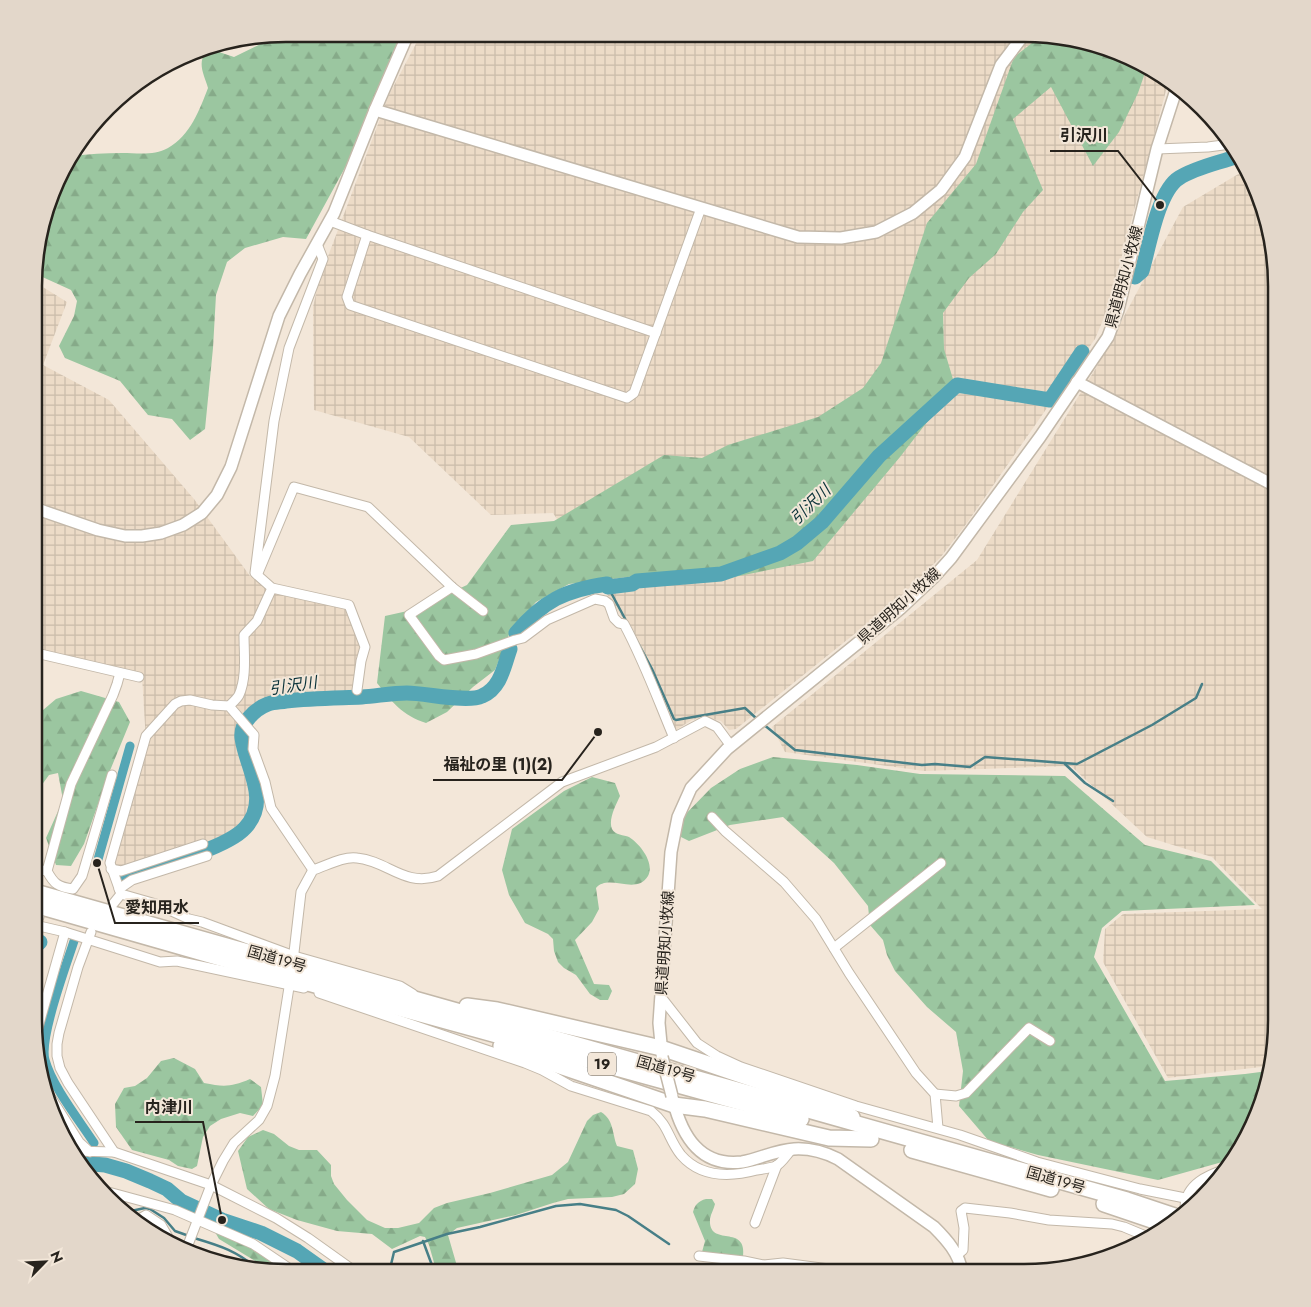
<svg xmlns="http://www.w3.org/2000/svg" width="1311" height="1307" viewBox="0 0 1311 1307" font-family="Jost,'Noto Sans JP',sans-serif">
<defs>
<pattern id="industrial-grid" width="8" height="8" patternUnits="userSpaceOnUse" patternTransform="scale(1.25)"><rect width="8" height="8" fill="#ecdbc7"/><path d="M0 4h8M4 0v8" fill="none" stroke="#cabcaa"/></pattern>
<pattern id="forest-firs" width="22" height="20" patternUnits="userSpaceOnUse" patternTransform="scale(1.25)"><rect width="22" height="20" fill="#9bc6a0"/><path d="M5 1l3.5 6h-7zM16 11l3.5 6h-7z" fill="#86aa89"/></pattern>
</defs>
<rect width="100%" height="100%" fill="#f3e7d9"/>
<!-- industrial -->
<g fill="url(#industrial-grid)">
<path d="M421,34L1057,36L1150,68L1168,83L1108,308L1095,339L967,523L940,558L898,599L736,729L729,730L721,721L704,717L692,720L674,731L628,626L553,513L491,515L409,437L314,410L313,307L319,280L389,95Z"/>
<path d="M1245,170L1264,205L1277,271V1036L1269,1066L1168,1078L1103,962L1105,929L1123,914L1262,909L1212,857L1147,837L1071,766L924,771L785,752L772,727L977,560L1096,368L1183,207Z"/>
<path d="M38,284L67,302L43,365L109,400L194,499L250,576L267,589L347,608L363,647L358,661L356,695L277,699L267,701L256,708L244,719L240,735L241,745L243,757L252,784L253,796L248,814L236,831L223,838L128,867L113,866L146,742L142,676L36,651Z"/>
</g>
<!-- forest -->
<g fill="url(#forest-firs)">
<path d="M287,34H404L371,106L347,164L306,239L283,237L245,248L227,262L216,295L213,348L205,429L190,440L172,419L148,415L120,381L65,358L59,346L74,316L77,301L71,290L38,275L39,238L68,161L72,156C89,154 105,153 122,153C137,153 154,156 168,148C190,136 200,109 208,88C204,74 197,64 206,51L213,50L234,57L271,39Z"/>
<path d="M1041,36H1057L1147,67L1138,93L1119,132L1093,166L1051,87L1013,119L1043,190L1023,212L996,254L969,278L943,313L944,349L955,386L900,457L813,561L729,578L636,576L569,584L536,602L510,632L495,670L473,687L447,712L426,723C403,716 391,701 377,683L385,616L412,610L467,585L511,525L554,521L664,455L702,458L728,445L818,417L863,388L881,363L927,223L976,164L1014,57Z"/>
<path d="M81,691L119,702L130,722L109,773L84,844L71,866L56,865L46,838L63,800L58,773L49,775L36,793V716L56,699Z"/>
<path d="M773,757L857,765L920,774L1065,776L1145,845L1211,861L1255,905L1122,911L1102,928L1094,957L1165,1081L1245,1074L1268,1071L1251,1132L1233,1159L1158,1180L1038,1155L989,1141L959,1106L963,1071L956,1032L927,1007L895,971L887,955L883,940L870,925L868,906L834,863L783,817L730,825L689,841L679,836L676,824L711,788L740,769Z"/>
<path d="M592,777L615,783L620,796C616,805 608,819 612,829C615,835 624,835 629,837C640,844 655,863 648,876C636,896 609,873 596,888L599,909L592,922L575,940L594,984L609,985L612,991L608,1000H600L590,994L576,975L564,968L558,962L554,951L553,939L548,934L525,923L509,895L502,870L512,829L564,791Z"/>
<path d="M174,1058L195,1069L204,1083C224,1087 231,1087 250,1079L261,1087L263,1105L253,1116L240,1113L221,1119L210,1126L203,1137L197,1166L192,1169L178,1166L169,1160L132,1150L116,1127L115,1104L124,1088L135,1086L147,1078L161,1061Z"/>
<path d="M601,1112C614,1120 612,1133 617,1146L633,1150L638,1169L635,1184L624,1194L612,1197L568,1199L553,1203L516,1215L457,1228L448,1235L459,1273H437L429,1245L425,1237L420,1236L392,1249L372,1234L337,1231L297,1220L269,1209L247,1189L238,1151L248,1137L263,1130L274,1134L289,1146L299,1150H317L331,1165V1176L334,1184L347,1200L367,1220L385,1228H398L419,1223L434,1208L447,1203L490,1193L552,1175L568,1162L587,1121L593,1115Z"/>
<path d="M706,1199H712L715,1204C714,1209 711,1213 710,1219C708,1249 748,1222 743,1258L702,1252L705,1241L693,1212C695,1205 698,1201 706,1199Z"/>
<path d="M215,1232L246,1244L289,1273L266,1271L257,1262L219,1239Z"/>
</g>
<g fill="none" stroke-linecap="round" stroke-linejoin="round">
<!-- stream -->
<g stroke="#477f87" stroke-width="2.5">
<path d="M608,587L652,669L674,719L676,720L745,708L757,719"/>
<path d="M763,724L795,750L922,765L935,764L970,767L985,757L1077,764L1152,725L1196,698L1202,684"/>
<path d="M1065,764L1085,783L1113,801"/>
<path d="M120,1210L131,1211L145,1208L150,1209L164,1218L175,1231L189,1236"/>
<path d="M194,1238C221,1246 237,1251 259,1270"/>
<path d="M423,1241L433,1268V1273"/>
<path d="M389,1273L394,1252L447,1234L480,1227L556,1206L580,1204L616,1210L628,1216L669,1244"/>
</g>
<!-- canal -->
<g stroke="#55a6b5" stroke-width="9">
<path d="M97,863L130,746"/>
<path d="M74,941C66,966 39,1038 45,1060C52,1086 79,1120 94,1143"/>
<path d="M144,1221L149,1230"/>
</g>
<!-- river -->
<g stroke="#55a6b5" stroke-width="15">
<path d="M1135,277L1142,271C1149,247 1158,191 1179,178C1196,167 1219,163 1238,156"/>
<path d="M516,633C543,601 565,590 607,584L608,587L632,584L637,581L721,574L780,553L797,543L822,522L879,456L957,385L1050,400L1082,352"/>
<path d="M119,878C150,868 225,850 245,828C271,800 246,768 242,738C240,723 255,709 268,704C273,702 280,702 286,701C311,698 337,698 362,697C377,696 392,693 407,693C426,693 467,703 482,696C501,688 504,666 510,649"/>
<path d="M35,947L40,942"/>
<path d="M80,1163L105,1165L126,1171L150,1181L167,1189L181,1201L222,1220L261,1233L297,1251L328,1273"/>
</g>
<defs>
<g id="street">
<path d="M1157,149L1208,147L1231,144"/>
<path d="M330,221L367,235L347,297L350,305L627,398L634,393L701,208"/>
<path d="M367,235L656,333"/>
<path d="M317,244L323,259L289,348L274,421L255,573L272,588L349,605L365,647L361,661L357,690"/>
<path d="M258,573L294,487L368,507L452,587L483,611"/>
<path d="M452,587L409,615L439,656L444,660L476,654L515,640L523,638L547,620L595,599L605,601L609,604L614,618L619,623L624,624C644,661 658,700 674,738"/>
<path d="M36,653L139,677"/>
<path d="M229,706C232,703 237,699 239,695C247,677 244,654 244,635L257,621L272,588"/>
<path d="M112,775L82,876L73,889C58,887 54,884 47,871L71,784L113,695L117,684L120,673"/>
<path d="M712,817L725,831L784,882L816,919L849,973L916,1073L935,1094L938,1128"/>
<path d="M35,869L47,871"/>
<path d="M111,869L121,871L203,844"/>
<path d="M313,870L271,808L265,782L253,749L254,735L229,706L212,705L190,700L181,701L175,704L146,736L110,863L121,894L156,904L189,919L202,922L294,956L400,986L413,994"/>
<path d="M119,889L132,880L207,856"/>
<path d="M113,904L121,894"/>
<path d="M35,919L39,917"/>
<path d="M35,925L65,932L160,962L177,961L304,988"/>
<path d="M91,932L78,967L59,1033L57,1044V1056L60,1068L68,1083L114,1152"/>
<path d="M834,948L941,863"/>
<path d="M293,961L301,892L313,870C326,866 343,856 357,858C388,861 404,887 438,876L562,782L656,747L705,721L717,727L731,746"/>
<path d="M319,993L525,1063L542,1070L571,1086L651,1111C669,1125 668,1139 681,1155C701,1178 731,1177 757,1170C763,1169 771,1168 776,1166C782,1163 787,1154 792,1149"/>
<path d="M661,997L697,1043L717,1056L741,1067L856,1106L960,1135L1037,1162L1140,1189L1185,1198"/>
<path d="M35,1038L65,932"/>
<path d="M44,1087L79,1142L90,1152"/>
<path d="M935,1094L956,1096L966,1093L1029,1028L1050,1041"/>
<path d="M73,1151L114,1152L211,1185L276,1218L308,1238L357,1273"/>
<path d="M101,1190L175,1210L253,1244L296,1273"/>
<path d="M1185,1207C1186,1184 1208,1175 1226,1169"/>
<path d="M136,1221L146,1215L161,1225L173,1246"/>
<path d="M755,1223L777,1165"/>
<path d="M186,1250L211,1185L223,1161L234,1143L259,1120L267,1106L275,1076L290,981"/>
<path d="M957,1255L963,1250L964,1228L961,1211L965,1208L1010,1213L1049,1220L1112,1224L1124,1227L1148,1237"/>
<path d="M699,1256L744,1261L764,1265L783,1263L829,1269L878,1273"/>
</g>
<g id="secondary">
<path d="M375,110L408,34"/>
<path d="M1077,382L1277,487"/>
<path d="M37,509L98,530L125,536H142L161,533L183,525L202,513L217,495L231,467L279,316L300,274L334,213L375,110L798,237L841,238L876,232L913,213L941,190L965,157L1001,65L1023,36"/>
<path d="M662,1054L659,1023L671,852L678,817L691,788L727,749L901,608L933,578L951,558L1040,437L1108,337L1118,310L1157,149L1176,90"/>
<path d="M673,1100C682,1136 700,1167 742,1162C759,1159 776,1150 794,1149C810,1148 824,1152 838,1159L934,1227C946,1239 960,1254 962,1273"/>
</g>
<g id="highway">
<path d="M35,892L1127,1200L1181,1218"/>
<path d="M35,905L290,978L801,1119"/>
<path d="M467,1006L497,1010L661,1048L832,1106L852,1117"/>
<path d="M501,1046L674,1105L705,1109L829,1138L871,1139"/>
<path d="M912,1150L1051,1189"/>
<path d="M1104,1204L1169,1226"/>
</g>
</defs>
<!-- street casing -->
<use href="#street" stroke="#c3b8a9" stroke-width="11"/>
<!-- secondary casing -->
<use href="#secondary" stroke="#c3b8a9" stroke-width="14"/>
<!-- highway casing -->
<use href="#highway" stroke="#c3b8a9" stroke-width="18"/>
<!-- street -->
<use href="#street" stroke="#fff" stroke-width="9"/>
<!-- secondary -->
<use href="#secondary" stroke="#fff" stroke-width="11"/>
<!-- highway -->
<use href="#highway" stroke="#fff" stroke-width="15"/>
<defs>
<path id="secondary-bridge" d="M662,1057L672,1096"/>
</defs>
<!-- secondary-bridge casing -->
<use href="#secondary-bridge" stroke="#c3b8a9" stroke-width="14" stroke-linecap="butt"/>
<!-- secondary-bridge -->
<use href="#secondary-bridge" stroke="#fff" stroke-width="11"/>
</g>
<g text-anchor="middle" stroke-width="4" stroke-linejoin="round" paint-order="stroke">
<!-- shield labels -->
<rect fill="#f3e7d9" stroke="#645e55" stroke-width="1" x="588" y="1052.5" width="28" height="23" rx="4"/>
<g font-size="14" font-weight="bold" fill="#27231d">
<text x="602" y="1069">19</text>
</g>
<!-- street labels -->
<g font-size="15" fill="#27231d" stroke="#f3e7d9">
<text transform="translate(1124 277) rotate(-75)" y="5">県道明知小牧線</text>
<text transform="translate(899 606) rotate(-42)" y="5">県道明知小牧線</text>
<text transform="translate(665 943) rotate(-86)" y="5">県道明知小牧線</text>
<text transform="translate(277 959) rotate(16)" y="5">国道19号</text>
<text transform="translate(666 1069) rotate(16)" y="5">国道19号</text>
<text transform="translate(1056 1180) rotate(16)" y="5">国道19号</text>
</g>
<!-- water labels -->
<g font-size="16" font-style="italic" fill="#0a3239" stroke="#f3e7d9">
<text transform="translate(810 504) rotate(-44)" y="6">引沢川</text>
<text transform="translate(293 685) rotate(-8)" y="6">引沢川</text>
</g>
</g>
<!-- crop -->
<path d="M0 0H1311V1307H0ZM286 42H1024A244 244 0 0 1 1268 286V1020A244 244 0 0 1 1024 1264H286A244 244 0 0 1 42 1020V286A244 244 0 0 1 286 42Z" fill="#e3d7ca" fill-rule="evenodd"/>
<path fill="none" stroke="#27231d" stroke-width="2.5" d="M286 42H1024A244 244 0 0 1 1268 286V1020A244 244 0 0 1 1024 1264H286A244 244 0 0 1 42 1020V286A244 244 0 0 1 286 42Z"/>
<!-- callouts -->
<path fill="none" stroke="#27231d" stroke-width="2" d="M1160 205L1118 151H1050M598 732L562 780H433M97 863L115 923H199M222 1220L203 1122H135"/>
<g fill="#27231d" stroke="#f3e7d9" stroke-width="2">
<circle cx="1160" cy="205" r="5"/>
<circle cx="598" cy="732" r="5"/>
<circle cx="97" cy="863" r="5"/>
<circle cx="222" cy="1220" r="5"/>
</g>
<g font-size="16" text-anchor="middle" font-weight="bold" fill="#27231d" stroke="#f3e7d9" stroke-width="4" stroke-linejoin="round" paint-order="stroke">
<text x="1084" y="141">引沢川</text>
<text x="498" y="770">福祉の里 (1)(2)</text>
<text x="157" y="913">愛知用水</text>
<text x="169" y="1113">内津川</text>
</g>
<!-- north arrow -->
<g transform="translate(45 1262) rotate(66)" stroke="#f3e7d9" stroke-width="4" paint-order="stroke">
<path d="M0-4L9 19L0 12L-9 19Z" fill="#27231d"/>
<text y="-8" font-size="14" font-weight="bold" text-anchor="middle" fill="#27231d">N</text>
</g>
</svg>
